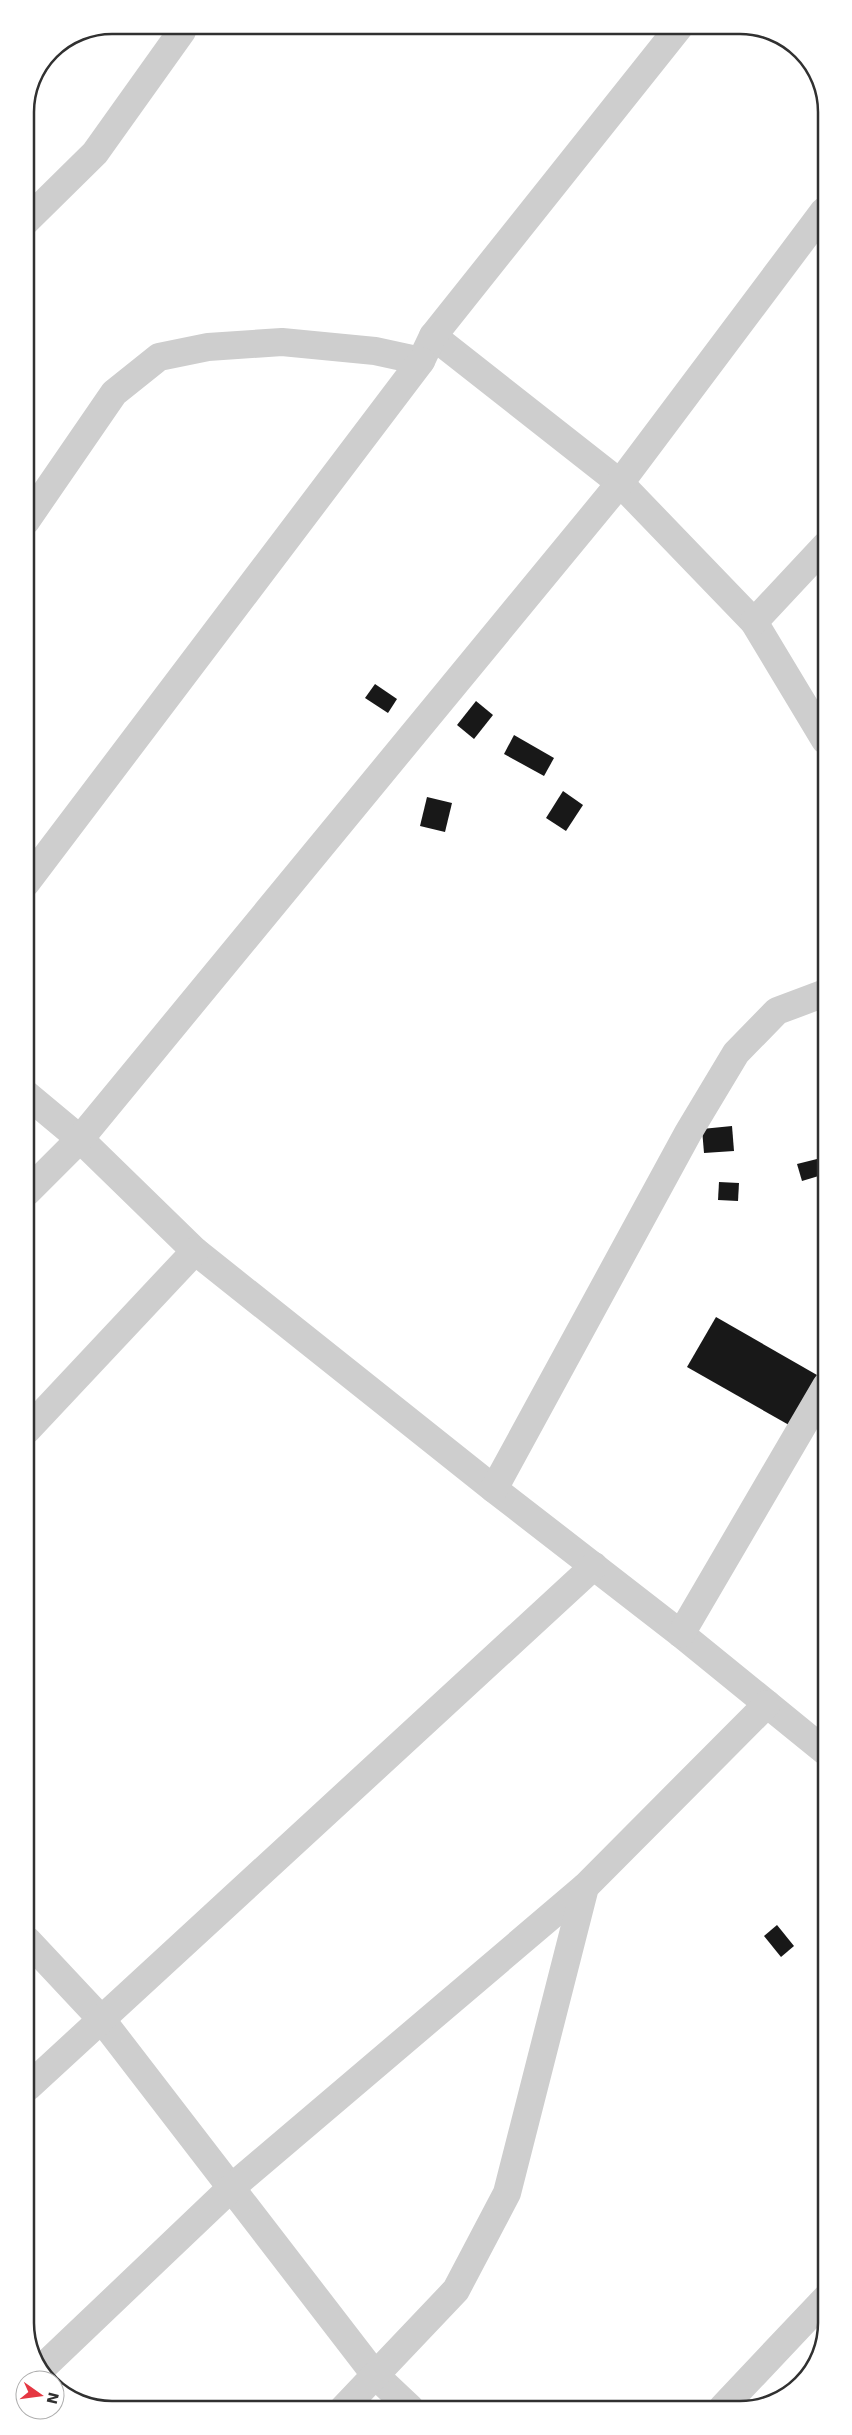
<svg xmlns="http://www.w3.org/2000/svg" width="852" height="2435" viewBox="0 0 852 2435" font-family="'DejaVu Sans',sans-serif">
<rect width="100%" height="100%" fill="#fff"/>
<!-- building -->
<g fill="#181818">
<path d="M375,684L397,699L388,713L365,698Z"/>
<path d="M476,701L493,715L474,739L457,725Z"/>
<path d="M514,735L554,758L544,776L504,754Z"/>
<path d="M563,791L583,805L566,831L546,818Z"/>
<path d="M427,797L452,803L445,832L420,826Z"/>
<path d="M732,1126L734,1151L704,1153L702,1129Z"/>
<path d="M817,1159L822,1175L802,1181L797,1164Z"/>
<path d="M719,1182L739,1183L738,1201L718,1200Z"/>
<path d="M716,1317L817,1375L789,1425L687,1367Z"/>
<path d="M777,1925L794,1946L781,1957L764,1936Z"/>
</g>
<g fill="none" stroke-linecap="round" stroke-linejoin="round">
<!-- minor -->
<g stroke="#cecece" stroke-width="28">
<path d="M25,222L95,153L182,31"/>
<path d="M433,336L620,483L754,622L825,740"/>
<path d="M26,521L114,393L159,357L208,347L282,342L375,351L421,361L433,336L680,26"/>
<path d="M754,622L825,546"/>
<path d="M26,883L421,361"/>
<path d="M26,1094L80,1139L195,1251L494,1489L681,1634L826,1752"/>
<path d="M27,1192L80,1139L620,483L824,211"/>
<path d="M27,1430L195,1251"/>
<path d="M494,1489L688,1133L736,1053L777,1011L825,993"/>
<path d="M681,1634L826,1386"/>
<path d="M28,1941L102,2020L376,2376L410,2408"/>
<path d="M28,2087L594,1566"/>
<path d="M42,2368L231,2188L585,1887"/>
<path d="M723,2407L827,2297"/>
<path d="M343,2409L456,2290L507,2193L585,1887L767,1704"/>
</g>
</g>
<!-- crop -->
<path d="M0 0H852V2435H0ZM112 34H740A78 78 0 0 1 818 112V2323A78 78 0 0 1 740 2401H112A78 78 0 0 1 34 2323V112A78 78 0 0 1 112 34Z" fill="#fff" fill-rule="evenodd"/>
<path fill="none" stroke="#313131" stroke-width="2.5" d="M112 34H740A78 78 0 0 1 818 112V2323A78 78 0 0 1 740 2401H112A78 78 0 0 1 34 2323V112A78 78 0 0 1 112 34Z"/>
<!-- north arrow -->
<g transform="translate(40 2395) rotate(104)"><circle r="24" fill="#ffffff" stroke="#adadad"/>
<path d="M0-4L9 19L0 12L-9 19Z" fill="#e53742"/>
<text y="-8" font-size="14" font-weight="bold" text-anchor="middle" fill="#313131">N</text>
</g>
</svg>
